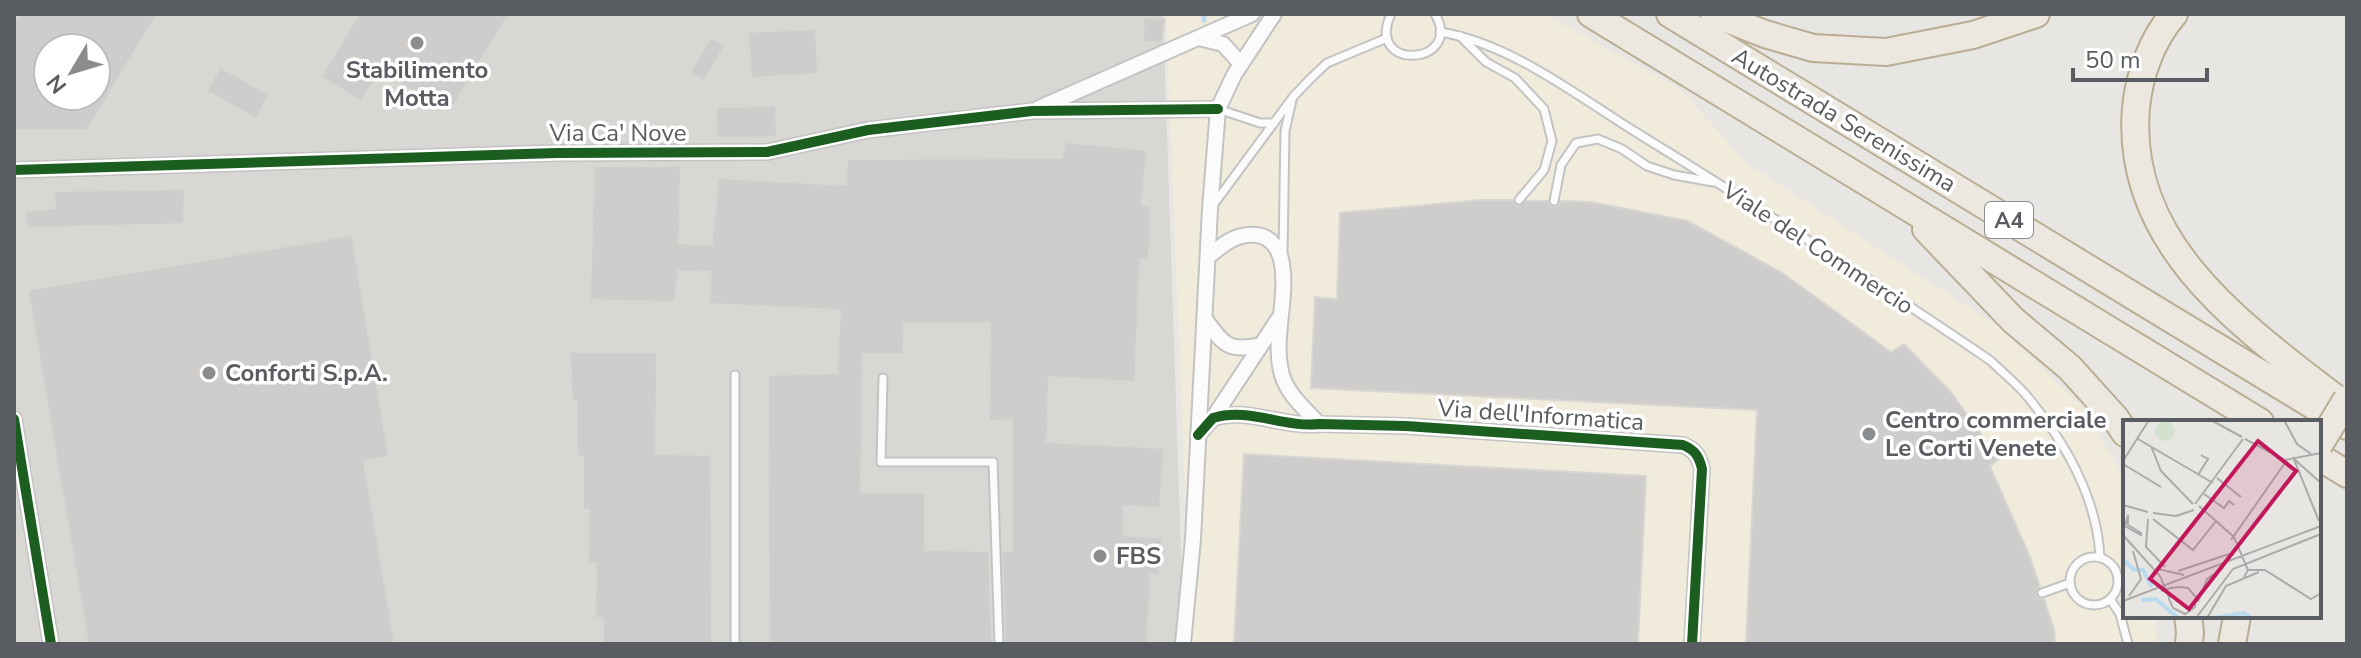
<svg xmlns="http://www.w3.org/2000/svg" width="2361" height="658" viewBox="0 0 2361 658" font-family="'Nunito Sans',sans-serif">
<rect width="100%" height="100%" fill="#e8e6e2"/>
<!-- commercial -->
<path fill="#f1ebdc" d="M1166,14H1544L1679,88L1748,164L1999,327L2083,408L2125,479V616H2156L2157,644H1191Z"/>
<!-- industrial -->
<path fill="#d9d7d4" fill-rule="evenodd" d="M14,14H1163L1184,644H14ZM48,48H96V96H48Z"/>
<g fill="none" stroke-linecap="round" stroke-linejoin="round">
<!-- stream -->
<path stroke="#badbef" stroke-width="5" d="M1204,20V14"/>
</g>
<!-- building -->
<g fill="#cfcdcc" stroke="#d7d6d2" stroke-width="2" fill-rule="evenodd">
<path d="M19,14H157L87,130H14V22ZM48,48H96V96H48Z"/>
<path d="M359,14H509L449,113L380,71L361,101L321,77Z"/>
<path d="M1144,18L1165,19L1162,43L1143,42Z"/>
<path d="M816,29L818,74L751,78L748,32Z"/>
<path d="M711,37L725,45L704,81L690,72Z"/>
<path d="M220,67L269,95L256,119L207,91Z"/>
<path d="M776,106L777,137L717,138L716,107Z"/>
<path d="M1065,142L1147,150L1142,205H1151L1149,259L1140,260L1135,382L1049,377L1047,442L1164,448L1160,508L1124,506L1123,535L1162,538L1159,575L1151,574L1147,644H1005L1002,551H1012V420L989,421L990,323L904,324L903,354H863L861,492L925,493V550L989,551L992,644H769L768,375L837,373L840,310L709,304L711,272L678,271L675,302L590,300L594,166H681L679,243L712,245L718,178L846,185L847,159L1062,158Z"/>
<path d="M185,189L184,224L27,228L25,211L55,208L54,191Z"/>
<path d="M1480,200H1513L1514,204L1519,206L1527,201H1548L1549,205L1554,207L1558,206L1561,201L1591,202L1688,221L1784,274L1891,352L1904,344L1950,391L1999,459L1990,466L2030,557L2040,587L2036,594L2038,598L2044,599L2054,629L2055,644H1746L1757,410L1311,388L1315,297L1337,299L1340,213Z"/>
<path d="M352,235L389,457L364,461L395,644H88L28,290Z"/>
<path d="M570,352H657L656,454L711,455L712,644H603V618H595L596,564L588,562L589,510H583V457L577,455V401H572Z"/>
<path d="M1244,454L1646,476L1638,644H1234Z"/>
</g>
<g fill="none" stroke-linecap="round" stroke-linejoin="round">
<defs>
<g id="service">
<path d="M1391,14C1364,73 1465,65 1435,14"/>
<path d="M1440,32C1509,43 1575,94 1634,131C1754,205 1874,281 1991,361C2003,373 2017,384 2027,396C2065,442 2097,497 2100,557"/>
<path d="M1460,36L1486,62L1515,78L1544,109L1552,141L1544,170L1519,200"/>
<path d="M1218,109L1260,123H1274"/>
<path d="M1554,201L1561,165L1576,143L1598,139L1622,149L1647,166L1674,175L1713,182"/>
<path d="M1214,204L1293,97L1310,79L1327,63L1387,38"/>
<path d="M1283,254L1285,131L1292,100"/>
<path d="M735,375V644"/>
<path d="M883,378L881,462H993L999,644"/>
<circle cx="2094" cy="581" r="24"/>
<path d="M2042,593L2070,583"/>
<path d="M2110,599L2120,614L2128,644"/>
</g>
<g id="minor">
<path d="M1199,38L1223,44L1241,64"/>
<path d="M1039,108L1252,14"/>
<path d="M14,170L557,153L767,152L868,130L1032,111L1218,109"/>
<path d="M1208,257C1222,245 1236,233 1256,235C1271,236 1280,250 1282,264C1288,300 1272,339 1282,375C1288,395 1305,409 1319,424"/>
<path d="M1205,319C1224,345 1228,352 1261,345"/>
<path d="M1213,418L1279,318"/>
<path d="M14,419L51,644"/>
<path d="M1198,435L1213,418C1249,407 1283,428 1319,424L1406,426L1683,445C1695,450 1699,456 1702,469L1692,644"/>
<path d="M1183,644L1193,539L1210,209L1218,109L1234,75L1274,14"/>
</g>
<g id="motorway">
<path d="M1591,14L2260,422"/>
<path d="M1670,14L2347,426"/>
<path d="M1714,14L1765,34L1813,48L1886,52L1973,35L2036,14"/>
<path d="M2174,14C2152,39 2139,75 2136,108C2124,248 2249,331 2347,407"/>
<path d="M1926,229L2013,320L2070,368L2116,419L2125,433"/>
<path d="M2319,457L2347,474"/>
<path d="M2188,616L2190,632L2189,644"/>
<path d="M2232,644L2237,616"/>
</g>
</defs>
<!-- service casing -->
<use href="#service" stroke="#c4c3c3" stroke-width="11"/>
<!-- minor casing -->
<use href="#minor" stroke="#c4c3c3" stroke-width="18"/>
<!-- motorway casing -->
<use href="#motorway" stroke="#baad94" stroke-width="30"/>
<!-- service -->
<use href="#service" stroke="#fcfbfb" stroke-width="7"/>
<!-- minor -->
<use href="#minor" stroke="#fcfbfb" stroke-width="14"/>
<!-- motorway -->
<use href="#motorway" stroke="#ece8df" stroke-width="26"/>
<defs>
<path id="motorway-bridge" d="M2319,445L2347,399"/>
</defs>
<!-- motorway-bridge casing -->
<use href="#motorway-bridge" stroke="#baad94" stroke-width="30" stroke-linecap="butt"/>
<!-- motorway-bridge -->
<use href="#motorway-bridge" stroke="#ece8df" stroke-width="26"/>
<defs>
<g id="cycleway">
<path d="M14,170L557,153L767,152L868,130L1032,111L1218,109"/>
<path d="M14,419L51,644"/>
<path d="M1198,435L1213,418C1249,407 1283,428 1319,424L1406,426L1683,445C1695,450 1699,456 1702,469L1692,644"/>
</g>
</defs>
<!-- cycleway casing -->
<use href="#cycleway" stroke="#fff" stroke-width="15"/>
<!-- cycleway -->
<use href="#cycleway" stroke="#1b5e20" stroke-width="10"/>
</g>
<!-- markers -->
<g fill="#8b8c8e" stroke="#fff" stroke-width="3">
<circle cx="417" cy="43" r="8"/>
<circle cx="209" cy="373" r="8"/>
<circle cx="1869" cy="434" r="8"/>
<circle cx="1100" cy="556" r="8"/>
</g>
<g text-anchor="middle" stroke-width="7" stroke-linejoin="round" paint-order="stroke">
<!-- shield labels -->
<rect fill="#fff" stroke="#8b8d90" stroke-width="2" x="1985" y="202" width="48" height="36" rx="6"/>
<g font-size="22" font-weight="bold" fill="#595c60">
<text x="2009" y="228">A4</text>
</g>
<!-- poi labels -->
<g font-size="24" font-weight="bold" fill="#595c60" stroke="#fff" text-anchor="start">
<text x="417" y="78" text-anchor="middle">Stabilimento<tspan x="417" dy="28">Motta</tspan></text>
<text x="225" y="381">Conforti S.p.A.</text>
<text x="1885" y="428">Centro commerciale<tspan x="1885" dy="28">Le Corti Venete</tspan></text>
<text x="1116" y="564">FBS</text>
</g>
<!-- street labels -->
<g font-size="24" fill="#595c60" stroke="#fff">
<text transform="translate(1844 120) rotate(31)" y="8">Autostrada Serenissima</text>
<text x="618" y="141">Via Ca' Nove</text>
<text transform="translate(1818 248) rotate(33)" y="8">Viale del Commercio</text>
<text transform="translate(1541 415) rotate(4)" y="8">Via dell'Informatica</text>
</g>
</g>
<!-- overview -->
<g transform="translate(2123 420)">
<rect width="198" height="198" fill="#e8e6e2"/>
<path d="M32 11a10 10 0 1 1 20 0a10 10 0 1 1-20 0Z" fill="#d3e2cf"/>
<path fill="none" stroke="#badbef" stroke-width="4" d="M0,139L11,150H20L29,167M18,180L33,179L55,198M90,198L121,193L128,198"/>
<path fill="none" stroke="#ababaa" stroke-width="2" d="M88,0L119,17M161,0L174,24L188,34M15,19L90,63M122,19L162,40L198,33M28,26L38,51L70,84M170,37L196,101M171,39L198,63M0,41L26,0M0,44L38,67M75,55L85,39L78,35M94,58L118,77M81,74L101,88L106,81L111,85M72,84L120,19M0,85L25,92M76,86L111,117L125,150L121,157M30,93L53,96L71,90M5,95V105L18,113V115L2,106ZM25,99L23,127L42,147M30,99L70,130L93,101M0,115L36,155L38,158L39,161L45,175L46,177V179L50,188L62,194L72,187L73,177L65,168L57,167L48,168L38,171M108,120L164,40M35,149L61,155M125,150H142L188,179L198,173M55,151L106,134M6,176L18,159L10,131M0,181L198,106M75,182L84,159L100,148M73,198L110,149L198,114M84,198L103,166L136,152"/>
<path fill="#c2185b" fill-opacity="0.15" stroke="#c2185b" stroke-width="4" d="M135,21L173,51L66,189L27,159Z"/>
<rect width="198" height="198" fill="none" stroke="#595c60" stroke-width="4"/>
</g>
<!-- border -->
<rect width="2361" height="658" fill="none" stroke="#595c60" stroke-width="32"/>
<!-- north arrow -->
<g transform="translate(72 72) rotate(232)"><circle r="38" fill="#ffffff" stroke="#bdbebf" stroke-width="2"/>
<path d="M0-6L14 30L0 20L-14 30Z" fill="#8b8c8e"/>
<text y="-12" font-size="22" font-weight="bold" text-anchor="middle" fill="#595c60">N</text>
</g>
<!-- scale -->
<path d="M2073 68v12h134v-12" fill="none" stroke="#595c60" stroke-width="4"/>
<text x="2085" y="68" font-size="24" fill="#595c60" stroke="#ffffff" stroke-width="6" paint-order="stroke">50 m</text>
</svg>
